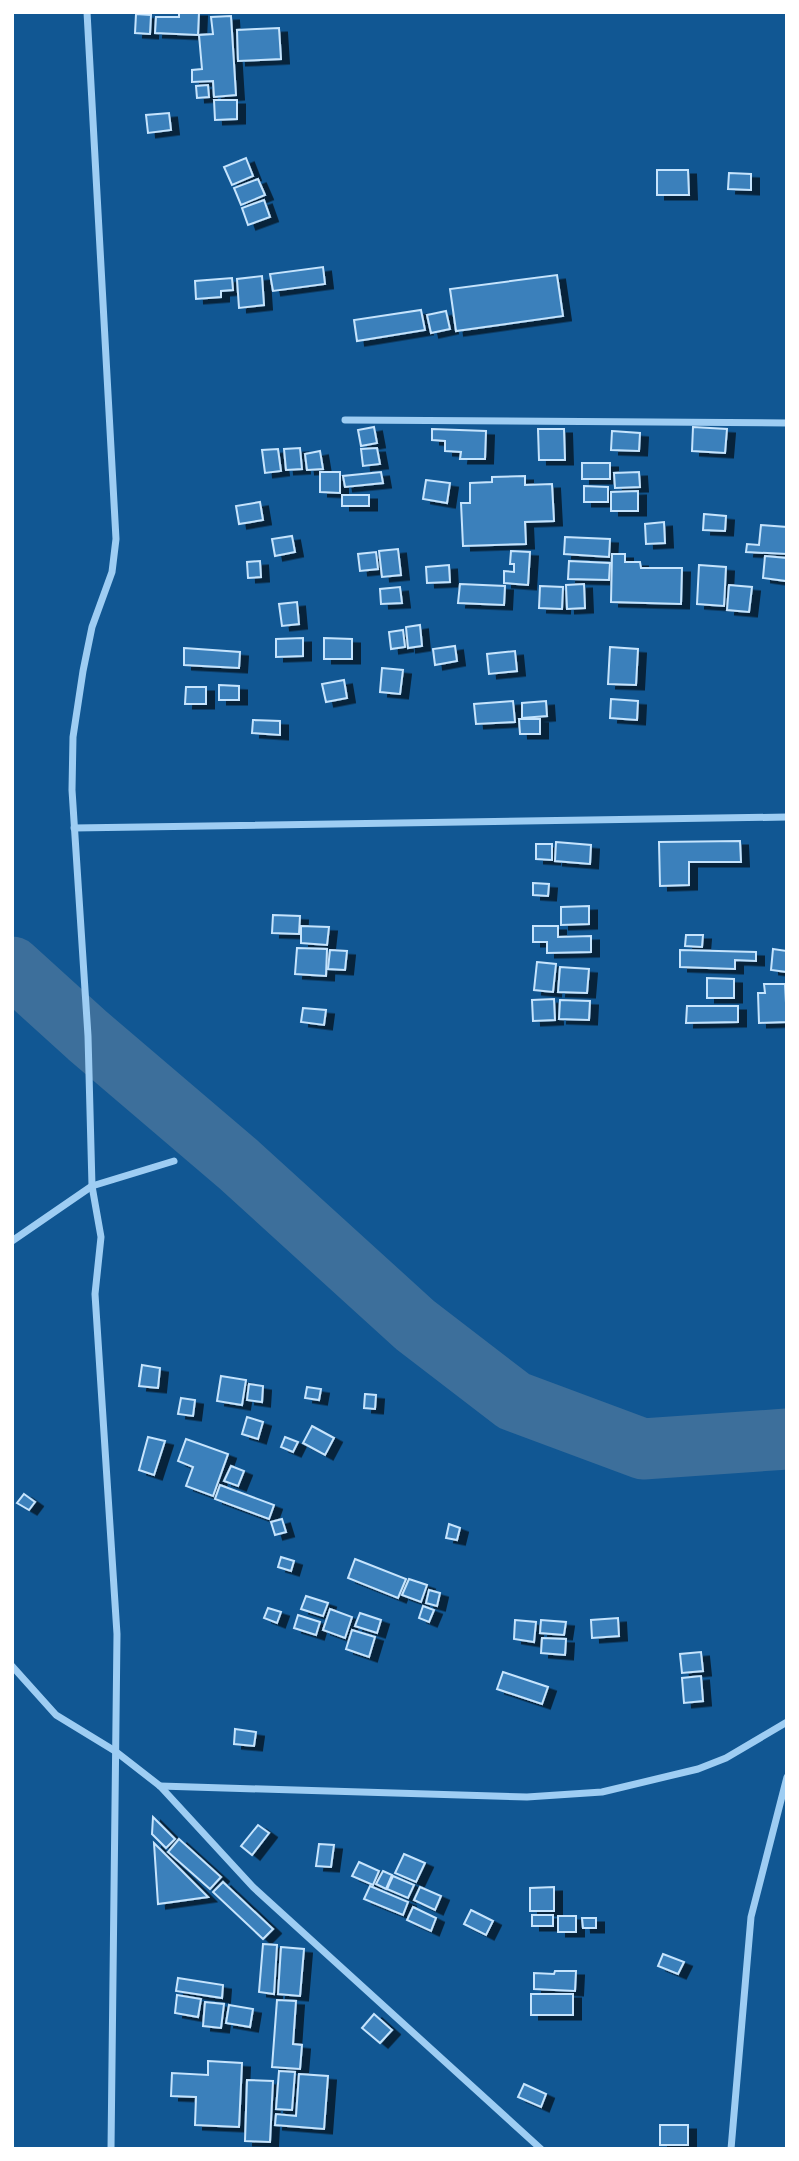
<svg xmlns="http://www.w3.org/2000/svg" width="799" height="2161" viewBox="0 0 799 2161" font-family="'Public Sans',sans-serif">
<defs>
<filter id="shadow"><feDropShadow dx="8" dy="4.5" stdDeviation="0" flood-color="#0009"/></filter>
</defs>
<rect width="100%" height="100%" fill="#115793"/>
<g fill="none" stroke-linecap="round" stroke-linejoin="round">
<!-- river -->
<path stroke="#3d6f9b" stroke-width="61" d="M12,967L88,1036L238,1164L415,1325L514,1401L643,1449L787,1439"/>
</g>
<!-- building -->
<g fill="#3a80bb" stroke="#c6e4fd" stroke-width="2" filter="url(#shadow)">
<path d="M179,12H199L198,35L155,33L156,17H179Z"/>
<path d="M136,14L151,15L150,34L135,33Z"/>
<path d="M231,16L236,95L214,97L213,81L192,82V70L202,69L199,35L213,34L211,17Z"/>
<path d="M279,28L281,59L238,61L237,30Z"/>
<path d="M208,85L209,97L197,98L196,86Z"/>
<path d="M214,100H237V119L215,120Z"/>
<path d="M169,113L171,130L148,133L146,115Z"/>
<path d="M246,158L253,176L232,185L224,167Z"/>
<path d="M657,170H688L689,195H657Z"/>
<path d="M729,173L751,174V190L728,189Z"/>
<path d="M258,179L265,195L241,205L234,188Z"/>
<path d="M264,200L270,217L248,225L242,208Z"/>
<path d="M323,267L325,284L273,291L270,274Z"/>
<path d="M557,275L563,316L456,331L450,289Z"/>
<path d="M262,276L264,305L239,308L237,279Z"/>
<path d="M232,278L233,290L221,291V297L196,299L195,281Z"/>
<path d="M421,310L425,330L357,341L354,320Z"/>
<path d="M446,311L450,329L431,333L427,315Z"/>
<path d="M374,427L377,443L361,446L358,430Z"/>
<path d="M693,427L727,429L725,453L692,451Z"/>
<path d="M432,429L486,431L485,459H460L461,452L445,451V441L432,440Z"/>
<path d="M538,429H564L565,460H539Z"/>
<path d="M612,431L640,433L639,451L611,450Z"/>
<path d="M300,448L302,469L286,470L284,449Z"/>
<path d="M377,448L380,464L363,466L361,449Z"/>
<path d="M278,449L281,471L265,473L262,450Z"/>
<path d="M320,451L323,469L307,470L305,454Z"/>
<rect x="582" y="463" width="28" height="16"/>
<path d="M320,472H340V493L320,492Z"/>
<path d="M381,472L383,483L345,487L343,476Z"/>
<path d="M639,472L640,487L615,488L614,473Z"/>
<path d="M525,476V485L552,484L554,521L525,522L526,544L463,546L461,503H470V483L492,482V477Z"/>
<path d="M426,480L450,483L447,503L423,499Z"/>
<path d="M584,486L608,487V502H584Z"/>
<path d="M638,491V511H611V492Z"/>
<rect x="342" y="495" width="27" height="11"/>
<path d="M260,502L263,520L239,524L236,506Z"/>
<path d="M704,514L726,516L725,531L703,530Z"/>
<path d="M664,522L665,543L646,544L645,524Z"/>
<path d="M761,525L787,527V554L746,552L747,544L759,545Z"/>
<path d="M292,536L295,552L275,556L272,539Z"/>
<path d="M565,537L610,539L609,557L564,554Z"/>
<path d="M398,549L401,575L382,577L379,551Z"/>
<path d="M511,551L530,552L528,585L504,583V571L514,572V564H510Z"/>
<path d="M376,552L378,569L360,571L358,554Z"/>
<path d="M612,554H625V562H640L641,568H682L681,604L611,602Z"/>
<path d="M765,556L787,558L786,581L763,578Z"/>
<path d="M260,561L261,577L248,578L247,562Z"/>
<path d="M569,561L610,563L609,580L568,579Z"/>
<path d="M449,565L450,582L427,583L426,567Z"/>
<path d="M699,565L726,567L724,606L697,604Z"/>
<path d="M460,584L505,586L504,605L458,603Z"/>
<path d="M584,584L585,608L567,609L566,585Z"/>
<path d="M729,585L752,587L749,612L727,610Z"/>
<path d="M540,586L563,587L562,609L539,608Z"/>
<path d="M400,587L402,603L381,604L380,589Z"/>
<path d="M297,602L299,624L282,626L279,604Z"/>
<path d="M420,625L422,646L408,648L406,627Z"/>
<path d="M403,630L405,647L391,649L389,632Z"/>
<path d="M303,638V656L276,657V639Z"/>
<path d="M324,638L352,639V659H324Z"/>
<path d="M455,646L457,661L435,665L433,649Z"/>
<path d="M610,647L638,649L636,685L608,684Z"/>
<path d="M184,648L240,652L239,668L184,665Z"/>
<path d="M515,651L517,671L489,674L487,654Z"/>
<path d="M382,668L403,670L400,694L380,692Z"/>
<path d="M344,680L347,698L326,702L322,684Z"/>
<path d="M219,685L239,686V700H219Z"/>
<path d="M186,687H206V704H185Z"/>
<path d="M611,699L638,701L637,720L610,718Z"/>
<path d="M513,701L515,722L476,724L474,704Z"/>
<path d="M546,701L547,716L522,718V703Z"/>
<path d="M519,719H540V734H520Z"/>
<path d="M253,720L280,721V735L252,733Z"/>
<path d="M740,841L741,862H689V885L660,886L659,842Z"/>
<path d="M556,842L591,845L590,864L555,861Z"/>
<path d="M536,844H552V860L536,859Z"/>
<path d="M533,883L549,884L548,896L533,895Z"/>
<path d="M589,906V924L561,925V907Z"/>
<path d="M273,915L300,916L299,934L272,933Z"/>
<path d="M301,926L329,927L327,945L301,943Z"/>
<path d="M533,926H558V937L591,936V952L547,953V942H533Z"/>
<path d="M686,935H703L702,947L685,946Z"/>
<path d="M297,948L327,949L326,976L295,974Z"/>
<path d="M773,949L787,951V972L771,970Z"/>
<path d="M330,950L347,951L345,970L328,969Z"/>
<path d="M680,950L756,952V961L735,960V969L680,967Z"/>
<path d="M537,962L556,964L553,992L534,990Z"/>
<path d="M560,967L589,969L587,993L558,992Z"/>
<path d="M707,978L734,979V998H707Z"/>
<path d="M764,984H785L787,1022L759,1023L758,993H765Z"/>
<path d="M554,999L555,1020L533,1021L532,1000Z"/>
<path d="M560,1000L590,1001L589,1020L559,1019Z"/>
<path d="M687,1006H738V1022L686,1023Z"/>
<path d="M303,1008L326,1010L324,1025L301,1022Z"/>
<path d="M142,1365L160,1368L158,1388L139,1386Z"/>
<path d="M221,1376L246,1380L242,1405L217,1401Z"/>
<path d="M249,1384L263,1386L262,1402L247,1400Z"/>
<path d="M307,1387L321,1389L319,1400L305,1398Z"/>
<path d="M365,1394L376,1395L375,1409L364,1408Z"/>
<path d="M181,1398L195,1400L193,1416L178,1414Z"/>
<path d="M247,1417L263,1422L258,1439L242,1434Z"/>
<path d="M312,1426L334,1438L325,1455L303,1443Z"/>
<path d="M148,1437L165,1441L154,1475L139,1470Z"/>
<path d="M285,1437L298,1442L293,1452L281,1447Z"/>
<path d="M186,1439L228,1454L213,1496L186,1486L193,1467L178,1461Z"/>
<path d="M231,1466L244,1471L238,1486L224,1481Z"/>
<path d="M220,1485L274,1505L269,1519L215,1499Z"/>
<path d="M24,1494L35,1502L29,1510L17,1503Z"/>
<path d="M282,1519L286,1532L275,1535L271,1522Z"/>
<path d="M449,1524L460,1528L457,1540L446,1538Z"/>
<path d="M281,1557L294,1561L291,1571L278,1567Z"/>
<path d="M355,1559L406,1579L398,1598L348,1578Z"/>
<path d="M409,1579L427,1585L421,1602L402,1595Z"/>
<path d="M429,1590L440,1593L437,1606L426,1603Z"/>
<path d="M306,1596L328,1603L323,1616L301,1609Z"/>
<path d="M423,1606L434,1610L429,1622L419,1618Z"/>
<path d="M268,1608L281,1612L277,1623L264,1618Z"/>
<path d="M330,1609L352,1617L345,1638L323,1630Z"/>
<path d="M360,1613L381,1620L377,1633L355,1626Z"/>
<path d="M298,1615L320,1622L316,1635L294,1628Z"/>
<path d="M618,1618L619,1636L592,1638L591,1620Z"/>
<path d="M515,1620L536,1622L534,1642L514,1639Z"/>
<path d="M541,1620L566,1622L564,1635L540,1633Z"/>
<path d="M352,1630L375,1637L369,1657L346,1649Z"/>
<path d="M542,1638L566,1639L565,1655L541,1653Z"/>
<path d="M701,1652L703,1671L682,1673L680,1654Z"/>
<path d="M503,1672L548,1687L542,1704L497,1689Z"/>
<path d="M701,1676L703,1701L684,1703L682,1678Z"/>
<path d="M235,1729L256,1732L254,1746L234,1744Z"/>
<path d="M153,1817L175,1839L166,1848L152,1834Z"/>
<path d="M258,1825L269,1833L252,1855L241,1846Z"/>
<path d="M179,1839L221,1877L210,1889L168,1852Z"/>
<path d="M154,1843L208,1897L158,1904Z"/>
<path d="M319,1844L334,1845L331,1867L316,1866Z"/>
<path d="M404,1854L425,1863L416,1882L395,1873Z"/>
<path d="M359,1862L379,1871L373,1885L352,1876Z"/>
<path d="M383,1871L392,1875L386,1889L376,1884Z"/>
<path d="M393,1876L414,1885L408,1898L387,1889Z"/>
<path d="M223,1882L273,1929L263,1939L213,1892Z"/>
<path d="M370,1886L408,1902L403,1915L364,1899Z"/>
<path d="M420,1887L441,1896L435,1910L414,1900Z"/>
<path d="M554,1887V1911H530V1888Z"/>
<path d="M413,1907L436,1918L431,1931L407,1920Z"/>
<path d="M471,1910L493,1921L486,1935L464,1924Z"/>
<rect x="532" y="1915" width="21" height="11"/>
<rect x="558" y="1916" width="18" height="16"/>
<path d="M582,1918H596V1928H583Z"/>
<path d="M263,1944L277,1945L274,1994L259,1992Z"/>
<path d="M281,1947L304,1949L300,1996L278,1994Z"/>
<path d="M663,1954L684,1962L678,1974L658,1966Z"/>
<path d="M555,1971H576L575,1991L534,1989V1973L554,1974Z"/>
<path d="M178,1978L223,1985L222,1998L176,1991Z"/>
<rect x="531" y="1994" width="42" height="21"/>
<path d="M177,1995L201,1999L198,2017L175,2013Z"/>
<path d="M277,2000L296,2001L293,2044L302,2045L300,2069L272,2067Z"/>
<path d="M205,2002L224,2004L221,2028L203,2026Z"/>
<path d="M229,2005L253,2009L250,2027L226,2023Z"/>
<path d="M374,2014L392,2030L380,2043L362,2028Z"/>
<path d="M208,2061L242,2063L239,2127L195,2125L196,2097L171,2096L172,2073L208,2075Z"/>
<path d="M279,2071L295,2072L292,2110L276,2109Z"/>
<path d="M299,2074L328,2076L324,2129L275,2125L276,2114L296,2116Z"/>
<path d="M247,2080L273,2081L270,2142L245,2141Z"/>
<path d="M524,2084L546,2094L541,2107L518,2097Z"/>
<rect x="660" y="2125" width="28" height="20"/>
</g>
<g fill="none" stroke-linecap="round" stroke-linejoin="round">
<!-- street -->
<g stroke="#9ecdf3" stroke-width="7">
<path d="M87,12L116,539L112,572L92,627L83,671L73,737L72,790L88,1036L92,1186L101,1237L95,1294L117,1634L111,2149"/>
<path d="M345,420L787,423"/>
<path d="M74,828L787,817"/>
<path d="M12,1241L92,1186L174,1161"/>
<path d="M12,1666L56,1715L115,1751L160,1786L253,1887L541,2149"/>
<path d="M160,1786L527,1797L602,1792L698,1769L726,1758L787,1722"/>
<path d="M731,2149L751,1917L787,1777"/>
</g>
</g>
<!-- border -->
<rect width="799" height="2161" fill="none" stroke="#ffffff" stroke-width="28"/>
</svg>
